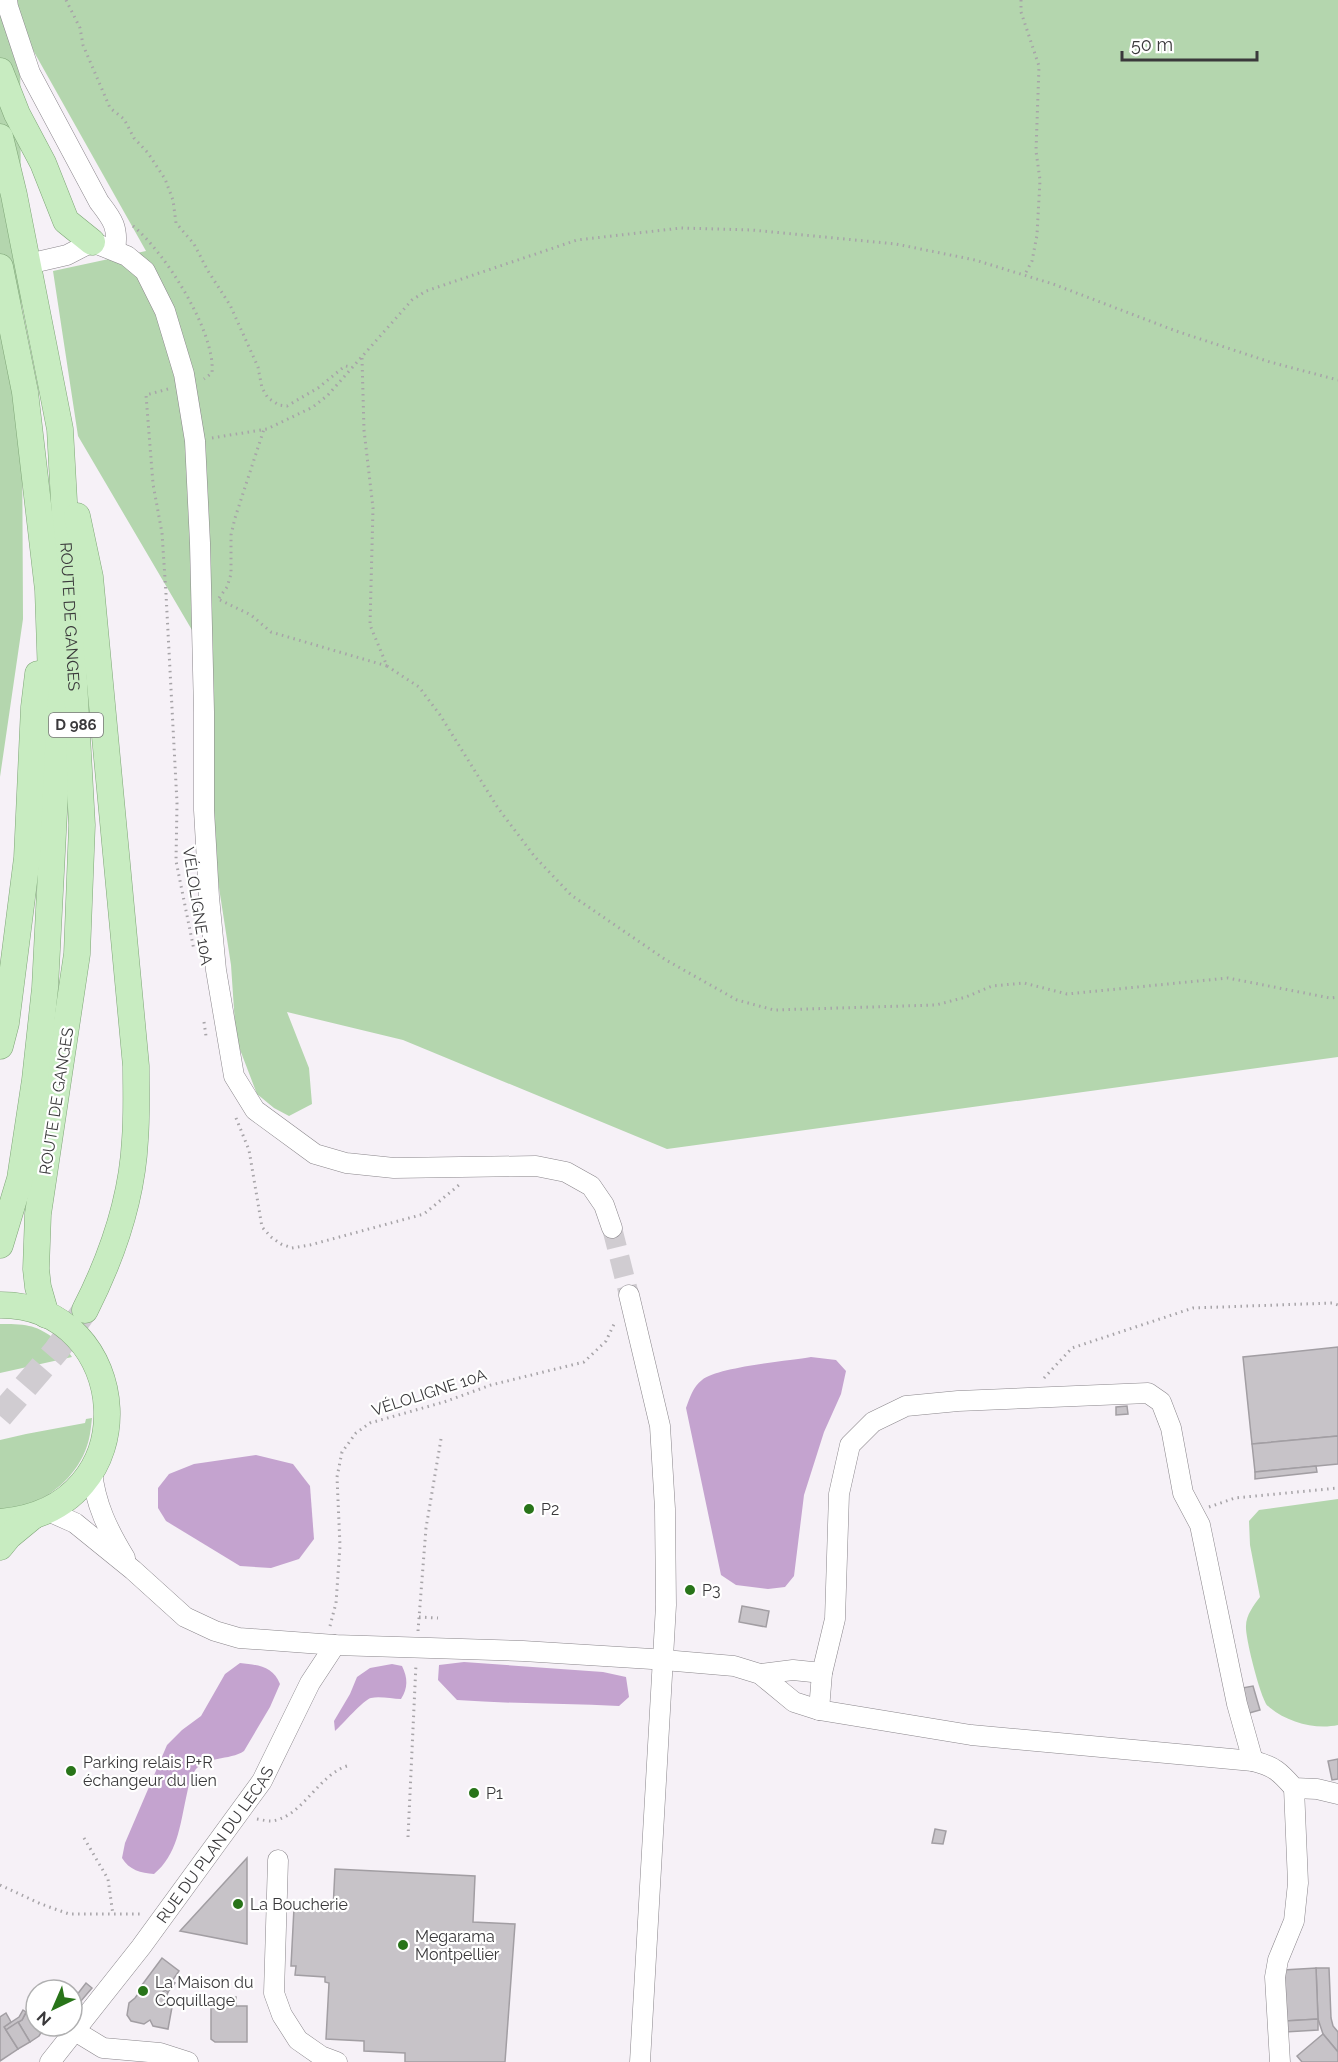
<svg xmlns="http://www.w3.org/2000/svg" width="1338" height="2062" viewBox="0 0 1338 2062" font-family="Raleway,sans-serif">
<rect width="100%" height="100%" fill="#f6f1f7"/>
<!-- green -->
<g fill="#b4d6ae">
<path d="M0,0H1338V1057L667,1149L403,1040L287,1012L309,1068L312,1104L289,1116L274,1108L257,1094L231,1026L235,1024L231,965L215,862L209,659L78,436L53,271L146,251L20,27L23,619L0,777Z"/>
<path d="M0,1324C9,1324 21,1324 29,1326C43,1328 65,1345 72,1357L0,1373Z"/>
<path d="M92,1418C91,1427 90,1438 87,1446C78,1473 55,1495 28,1504C19,1508 9,1508 0,1509V1440L26,1434L85,1423L86,1419Z"/>
<path d="M1338,1499V1725C1315,1730 1286,1722 1268,1706C1261,1700 1245,1637 1246,1626C1246,1615 1254,1605 1260,1597L1250,1545L1249,1521L1259,1510Z"/>
</g>
<!-- water -->
<g fill="#c4a3cf">
<path d="M811,1357L836,1360L846,1371L841,1394L824,1432L804,1495L794,1576L785,1587L768,1589L736,1585L721,1575L686,1408C690,1397 693,1387 702,1380C718,1367 788,1361 811,1357Z"/>
<path d="M256,1455L293,1464L310,1486L314,1539L299,1559L271,1568L240,1566L166,1521L158,1508V1488L169,1474L194,1464Z"/>
<path d="M464,1662L603,1672L626,1677L629,1697L619,1706C565,1703 511,1704 457,1700L438,1680L439,1665Z"/>
<path d="M240,1663C258,1665 273,1666 280,1684L270,1707L244,1751C230,1761 204,1755 194,1772C189,1779 188,1790 186,1798C180,1826 177,1855 154,1874C141,1873 129,1870 122,1858L125,1843L167,1745L182,1730L201,1716L225,1674Z"/>
<path d="M392,1664L402,1666C408,1678 408,1688 401,1699C392,1699 380,1696 371,1698C363,1700 343,1724 335,1731L334,1721L350,1694L357,1677L370,1668Z"/>
</g>
<!-- building -->
<g fill="#c7c3c8" stroke="#a29ea3" stroke-width="1.5">
<path d="M1338,1347V1436L1252,1444L1243,1357Z"/>
<path d="M1127,1406L1128,1414L1116,1415V1407Z"/>
<path d="M1338,1436V1464L1255,1472L1252,1444Z"/>
<path d="M1316,1466L1317,1472L1255,1479V1472Z"/>
<path d="M742,1606L769,1611L766,1627L739,1622Z"/>
<path d="M1253,1686L1260,1710L1249,1713L1242,1688Z"/>
<path d="M1338,1759V1779L1332,1780L1328,1761Z"/>
<path d="M935,1829L946,1831L943,1844L932,1843Z"/>
<path d="M247,1858V1944L180,1931Z"/>
<path d="M335,1869L475,1876L473,1922L515,1924L505,2062H405V2053L364,2051V2041L326,2039L329,1983L325,1982V1977L295,1975L296,1966H291L294,1908L333,1910Z"/>
<path d="M162,1958L179,1971L172,1981L175,1983L168,1992L165,1990L156,2000V2004L172,2007L168,2029L153,2026L150,2020L144,2024L131,2021L127,2015L129,2003L135,1998L141,1990L139,1989Z"/>
<path d="M1316,1968H1329L1331,2018L1333,2026L1338,2032V2052L1323,2034L1318,2019Z"/>
<path d="M1316,1968L1318,2019L1285,2021L1283,1970Z"/>
<path d="M86,1983L92,1988L81,2001L76,1996Z"/>
<path d="M165,1990L168,1992L163,2006L156,2004V2000Z"/>
<path d="M236,1997V2006H222V1998Z"/>
<path d="M30,2006L36,2009V2026H45L39,2036L30,2042L18,2022L22,2020Z"/>
<path d="M211,2006H247V2042H215L211,2039Z"/>
<path d="M23,2010L26,2012L22,2020L6,2030L4,2027L19,2017Z"/>
<path d="M6,2013L11,2022L4,2027L18,2049L0,2061V2017Z"/>
<path d="M1318,2019V2030L1285,2032V2021Z"/>
<path d="M18,2022L30,2042L18,2049L6,2030Z"/>
<path d="M1323,2034L1338,2052V2062H1302L1297,2056Z"/>
</g>
<g fill="none" stroke-linecap="round" stroke-linejoin="round">
<!-- minor-tunnel -->
<path stroke="#d0ccd1" stroke-width="20" stroke-dasharray="20 10" stroke-linecap="butt" d="M612,1228L629,1295"/>
<!-- major-tunnel -->
<path stroke="#d0ccd1" stroke-width="26" stroke-dasharray="26 13" stroke-linecap="butt" d="M0,1416L56,1351L85,1310"/>
<defs>
<g id="minor">
<path d="M7,0L8,7L30,73L99,202C112,219 119,227 115,250"/>
<path d="M41,261L67,255L92,242L127,256L145,271L165,311L184,374L195,441L200,543L204,712V810L209,897L216,970L234,1076L255,1110L315,1154L346,1163L394,1168L536,1166L566,1172L591,1186L604,1205L612,1228"/>
<path d="M629,1295L660,1426L665,1509L666,1605L640,2062"/>
<path d="M92,1471C95,1504 108,1530 125,1558"/>
<path d="M48,1511L75,1523L133,1570L185,1617L215,1631L239,1638L335,1645L523,1651L652,1659L734,1666L760,1674L794,1702L819,1710L971,1735L1253,1761C1274,1766 1280,1772 1294,1788L1317,1789L1338,1794"/>
<path d="M760,1674L793,1670L822,1673"/>
<path d="M819,1710L822,1673L835,1619L839,1494L850,1445L873,1422L906,1406L958,1401L1148,1393L1161,1402L1171,1428L1183,1493L1200,1525L1237,1704L1253,1761"/>
<path d="M278,1860L274,1993L282,2015L298,2040L321,2056L337,2062"/>
<path d="M75,2031L103,2048L160,2053L188,2062"/>
<path id="s1" d="M50,2062L141,1947L262,1781L310,1683L335,1645"/>
<path d="M1280,2062L1275,1977L1278,1960L1294,1921L1298,1883L1294,1788"/>
</g>
<g id="major">
<path d="M0,71L17,114L43,163L66,221L92,242"/>
<path id="s2" d="M0,137L14,195L60,429L82,825L77,954L38,1214L36,1269L38,1287L46,1315"/>
<path d="M0,267L25,392L48,590L55,793L45,988L35,1080L20,1179L0,1245"/>
<path d="M77,516L90,577L136,1066C136,1091 137,1115 135,1140C132,1200 112,1257 85,1310"/>
<path d="M0,1046L6,1023L27,858L34,707L38,674"/>
<path d="M0,1305C133,1304 152,1510 0,1522"/>
<path d="M0,1547L9,1536L32,1517"/>
</g>
</defs>
<!-- minor casing -->
<use href="#minor" stroke="#8a868b" stroke-width="21"/>
<!-- major casing -->
<use href="#major" stroke="#7ea577" stroke-width="27"/>
<!-- path -->
<g stroke="#a7a4a8" stroke-width="3" stroke-dasharray="1.5 4.5" stroke-linecap="butt">
<path d="M66,0L80,28L83,45L110,108L124,119L134,138L148,153L165,179L173,200L176,223L194,244L208,271L230,305L258,367L262,388L268,398L279,405L287,406L318,388L345,366L352,367"/>
<path d="M1021,0V12L1039,66L1036,151L1040,180L1037,235L1032,261L1025,274"/>
<path d="M133,226C164,251 216,332 212,373L204,379"/>
<path d="M362,358L364,430L373,508L370,625L387,666L419,687L440,715L498,808L535,857L571,895L666,960L737,1000L774,1010L936,1005L966,997L992,986L1024,983L1067,994L1228,978L1330,998L1338,997"/>
<path d="M168,389L146,395L153,484L162,533L166,594L177,803L176,861L194,950"/>
<path d="M212,438L267,429L313,407L328,395L412,300L426,291L577,240L681,228L752,230L896,244L975,260L1053,284L1176,331L1270,362L1338,380"/>
<path d="M219,598L227,587L231,574V535L235,518L264,429"/>
<path d="M220,600L251,615L271,632L387,666"/>
<path d="M204,1022L206,1036"/>
<path d="M236,1118L249,1150L262,1227L271,1237L281,1244L292,1248L310,1245L424,1214L459,1185"/>
<path d="M1044,1378L1072,1348L1193,1308L1332,1303L1338,1305"/>
<path d="M1209,1507L1235,1498L1338,1488"/>
<path d="M419,1617L438,1618"/>
<path d="M330,1626L336,1603L340,1546L337,1477L342,1452L356,1433L370,1423L444,1402L491,1385L584,1362L606,1341L615,1322"/>
<path d="M418,1631L426,1528L441,1439"/>
<path d="M257,1819C262,1820 267,1821 271,1821C302,1818 318,1775 347,1766"/>
<path d="M408,1837L416,1664"/>
<path d="M84,1838L108,1879L113,1915"/>
<path d="M0,1885L41,1904L69,1914H143"/>
</g>
<!-- minor -->
<use href="#minor" stroke="#fff" stroke-width="20"/>
<!-- major -->
<use href="#major" stroke="#c8ecc1" stroke-width="26"/>
</g>
<!-- markers -->
<g fill="#287419" stroke="#fff" stroke-width="2">
<circle cx="529" cy="1509" r="6"/>
<circle cx="690" cy="1590" r="6"/>
<circle cx="71" cy="1771" r="6"/>
<circle cx="474" cy="1793" r="6"/>
<circle cx="238" cy="1904" r="6"/>
<circle cx="403" cy="1945" r="6"/>
<circle cx="143" cy="1991" r="6"/>
</g>
<g text-anchor="middle" stroke-width="4.5" stroke-linejoin="round" paint-order="stroke">
<!-- shield labels -->
<rect fill="#fff" stroke="#757476" stroke-width="1.5" x="49" y="713" width="54" height="24" rx="4.5"/>
<g font-size="15" font-weight="bold" fill="#3a393b">
<text x="76" y="730">D 986</text>
</g>
<!-- street labels -->
<g font-size="16" fill="#3a393b" stroke="#fff">
<text dy="6" stroke="none"><textPath href="#s2" startOffset="486">ROUTE DE GANGES</textPath></text>
<text transform="translate(198 906) rotate(81)" y="6">VÉLOLIGNE 10A</text>
<text transform="translate(56 1101) rotate(-81)" y="6">ROUTE DE GANGES</text>
<text transform="translate(429 1392) rotate(-18)" y="6">VÉLOLIGNE 10A</text>
<text dy="6" stroke="none"><textPath href="#s1" startOffset="273">RUE DU PLAN DU LECAS</textPath></text>
</g>
<!-- poi labels -->
<g font-size="16" fill="#3a393b" stroke="#fff" text-anchor="start">
<text x="541" y="1515">P2</text>
<text x="702" y="1596">P3</text>
<text x="83" y="1768">Parking relais P+R<tspan x="83" dy="18">échangeur du lien</tspan></text>
<text x="486" y="1799">P1</text>
<text x="250" y="1910">La Boucherie</text>
<text x="415" y="1942">Megarama<tspan x="415" dy="18">Montpellier</tspan></text>
<text x="155" y="1988">La Maison du<tspan x="155" dy="18">Coquillage</tspan></text>
</g>
</g>
<!-- north arrow -->
<g transform="translate(54 2008) rotate(224)"><circle r="28" fill="#ffffff" stroke="#b0b0b1" stroke-width="1.5"/>
<path d="M0-4.5L10 22L0 15L-10 22Z" fill="#287419"/>
<text y="-9" font-size="16" font-weight="bold" text-anchor="middle" fill="#3a393b">N</text>
</g>
<!-- scale -->
<path d="M1122 51v9h135v-9" fill="none" stroke="#3a393b" stroke-width="3"/>
<text x="1131" y="51" font-size="18" fill="#3a393b" stroke="#ffffff" stroke-width="4.5" paint-order="stroke">50 m</text>
</svg>
